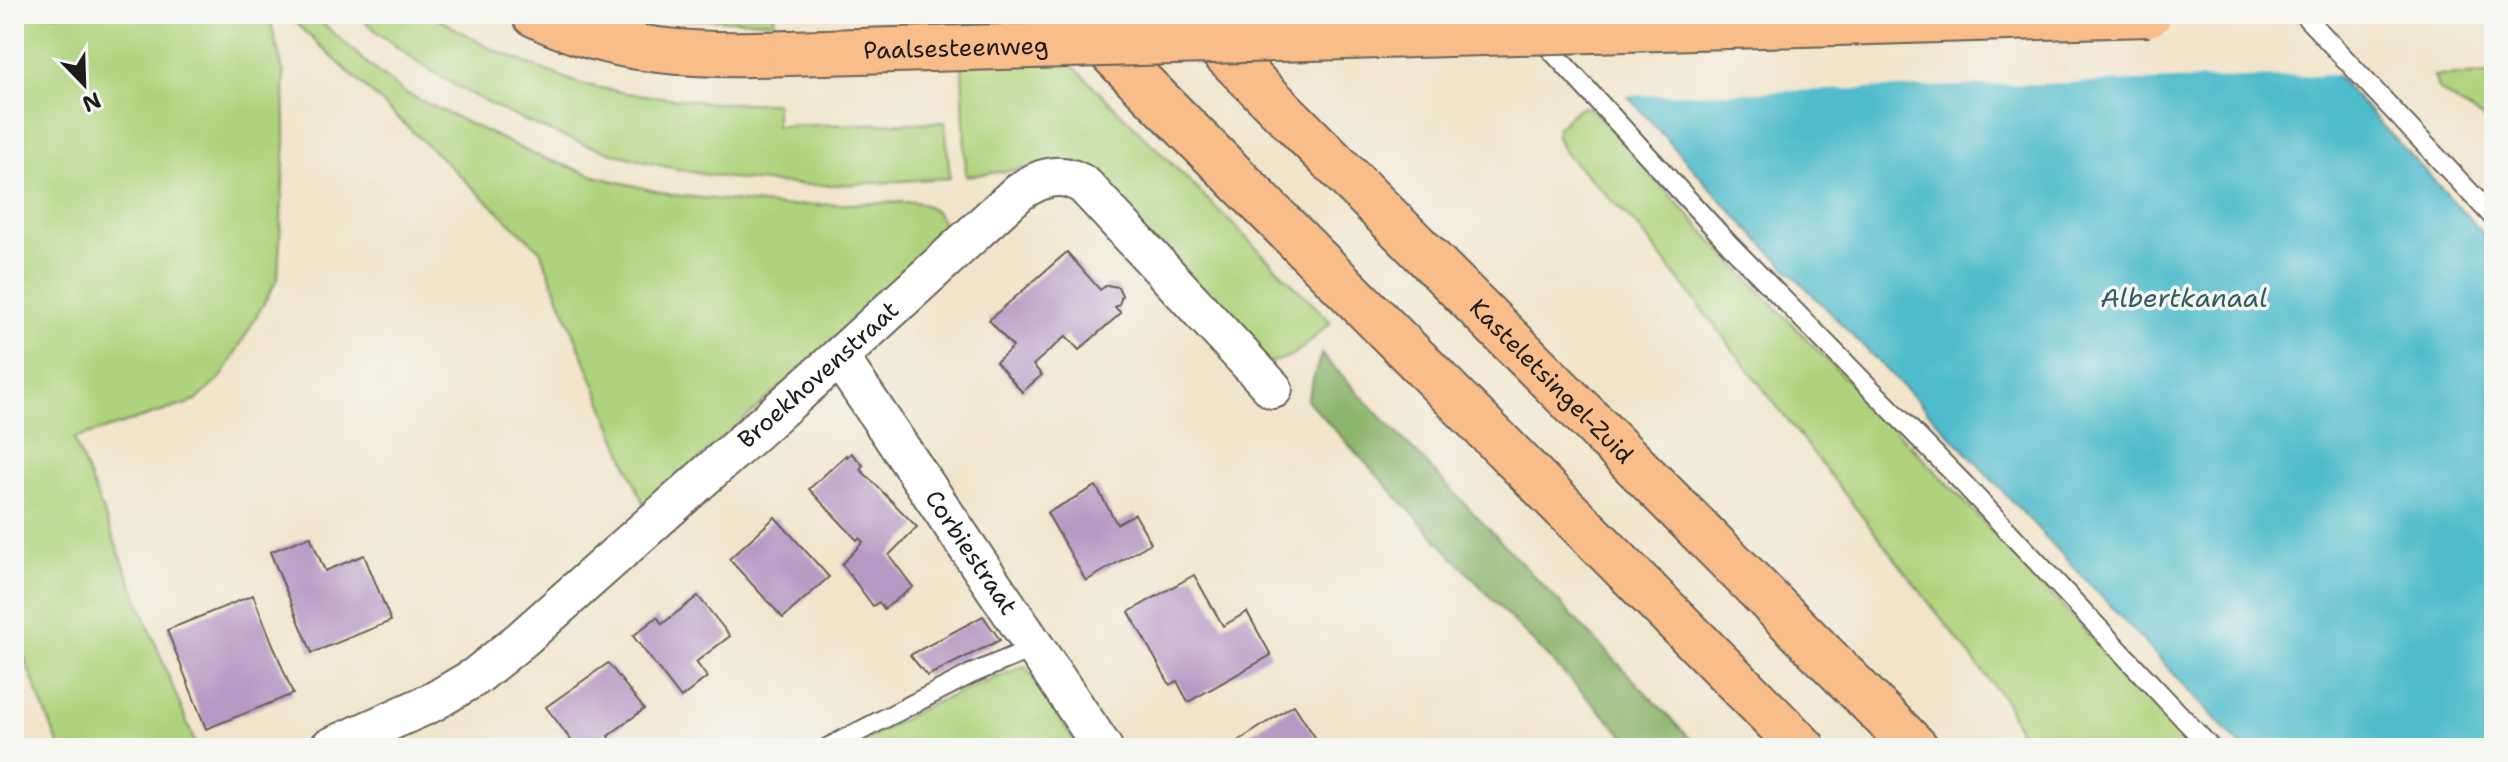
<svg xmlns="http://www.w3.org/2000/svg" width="2508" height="762" viewBox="0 0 2508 762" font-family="'Shantell Sans',sans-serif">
<rect width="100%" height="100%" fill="#f6f6f2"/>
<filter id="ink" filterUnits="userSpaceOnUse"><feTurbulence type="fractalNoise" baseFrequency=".0125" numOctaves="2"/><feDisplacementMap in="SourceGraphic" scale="16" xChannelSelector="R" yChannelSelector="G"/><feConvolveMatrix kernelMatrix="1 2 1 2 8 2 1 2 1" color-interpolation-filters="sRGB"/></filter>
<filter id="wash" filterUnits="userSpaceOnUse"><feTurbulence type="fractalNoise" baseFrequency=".006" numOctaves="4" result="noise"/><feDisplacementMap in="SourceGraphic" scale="32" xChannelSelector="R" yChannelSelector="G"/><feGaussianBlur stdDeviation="1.8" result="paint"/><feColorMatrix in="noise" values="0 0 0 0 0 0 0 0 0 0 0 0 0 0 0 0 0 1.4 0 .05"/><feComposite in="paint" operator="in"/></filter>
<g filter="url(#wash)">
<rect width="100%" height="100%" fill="#f1e4ca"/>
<!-- green -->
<g fill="#afd37c" stroke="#66784c" stroke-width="2">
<path d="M14,14H269L284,75L285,139L278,278L223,375L196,401L74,439L197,748H60L14,633Z"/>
<path d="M286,14H312L376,71L405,93L533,154L598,177L672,195L781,206L914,202C935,205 947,219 943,242L645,508L540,250Z"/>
<path d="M356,14H430L490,48L531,65L581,84L626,93L714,103H776V126L945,122L950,178C904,180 856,186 810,185C646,179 480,123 356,14Z"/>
<path d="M651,14H774L775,21L681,19Z"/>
<path d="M960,14H1021L1331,322C1311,340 1293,362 1265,363L1079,162L966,176Z"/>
<path d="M2494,74V126L2439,90L2434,76Z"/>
<path d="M1590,107L1726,256L1951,487L2194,748H2027L2006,702L1638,227L1563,151L1557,137V128L1578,108Z"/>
<path d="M1025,666L1079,748H852L929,705Z"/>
</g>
<!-- forest -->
<path fill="#8bb56c" stroke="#546844" stroke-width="2" d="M1321,354L1699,748H1636L1509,617L1307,400Z"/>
<!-- water -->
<path fill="#50bccb" stroke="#366c74" stroke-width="2" d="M1554,14H2278L2494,245V748H2243L1939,423L1743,224Z"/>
<!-- pier -->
<path fill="#f1e4ca" d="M1550,14H2284L2341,75L1622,96Z"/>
<g id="blocks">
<!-- building -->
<g fill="#b899c4">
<path d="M1067,252L1100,290L1107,285L1118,287L1122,295L1119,305L1115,307L1121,313L1079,350L1066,336L1033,365L1042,375L1022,392L996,362L1013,347L989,320Z"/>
<path d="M851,453L863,465L860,469L917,527L889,555L913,587L884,609L879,602L873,606L842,564L863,542L859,538L857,540L809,489L846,455L847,457Z"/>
<path d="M1096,486L1117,524L1135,514L1151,543L1086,581L1047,513Z"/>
<path d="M775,517L829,577L783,618L729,559Z"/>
<path d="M310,536L325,571L364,555L391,621L312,653L270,552Z"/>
<path d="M1194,575L1223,626L1247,612L1271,655L1188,702L1177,681L1170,685L1129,612Z"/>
<path d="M253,595L293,694L206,729L167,630Z"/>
<path d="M698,596L730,636L696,662L707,677L681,698L633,636L657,617L662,624Z"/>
<path d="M983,616L1000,640L927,676L910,655Z"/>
<path d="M608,663L644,709L608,736L616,748H577L546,707Z"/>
<path d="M1294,705L1322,748H1246L1240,740Z"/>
</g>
</g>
</g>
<g filter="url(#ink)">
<use href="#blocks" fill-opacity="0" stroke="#676259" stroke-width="2"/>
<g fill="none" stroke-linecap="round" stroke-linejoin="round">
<defs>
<g id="lane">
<path d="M2303,14L2494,218"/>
<path d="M1539,37L1729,244L1964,484L2211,748"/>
<path d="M827,748L971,674L1036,647"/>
</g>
<g id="street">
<path id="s1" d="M839,357L1103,748"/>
<path id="s2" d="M329,748L433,702L475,677L522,639L839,357L1019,192C1041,177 1062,170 1085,186L1273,389"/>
</g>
<g id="primary">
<path d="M534,14C614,54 701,57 788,53"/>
<path d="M1073,14L1803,748"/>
<path id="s3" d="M1186,14L1916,748"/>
</g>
</defs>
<!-- lane casing -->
<use href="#lane" stroke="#676259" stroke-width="22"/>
<!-- street casing -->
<use href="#street" stroke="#676259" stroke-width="42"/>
<!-- primary casing -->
<use href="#primary" stroke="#676259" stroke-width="48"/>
<!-- lane -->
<use href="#lane" stroke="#fff" stroke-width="18"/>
<!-- street -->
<use href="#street" stroke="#fff" stroke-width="38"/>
<!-- primary -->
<use href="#primary" stroke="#f8bd88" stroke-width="44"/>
<defs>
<g id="primary-bridge">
<path id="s4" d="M788,53L2149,14"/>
</g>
</defs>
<!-- primary-bridge casing -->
<use href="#primary-bridge" stroke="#676259" stroke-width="48" stroke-linecap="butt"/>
<!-- primary-bridge -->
<use href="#primary-bridge" stroke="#f8bd88" stroke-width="44"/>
</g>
</g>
<g text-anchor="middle" stroke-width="7" stroke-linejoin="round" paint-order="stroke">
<!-- street labels -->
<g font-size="24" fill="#1c1c1c" stroke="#f6f6f2">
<text dy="8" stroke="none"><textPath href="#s4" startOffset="168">Paalsesteenweg</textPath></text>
<text dy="8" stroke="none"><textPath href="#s2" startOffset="620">Broekhovenstraat</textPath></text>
<text dy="8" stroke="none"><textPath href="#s3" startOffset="518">Kasteletsingel-Zuid</textPath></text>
<text dy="8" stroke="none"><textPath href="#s1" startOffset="236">Corbiestraat</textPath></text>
</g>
<!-- water labels -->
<g font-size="26" font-style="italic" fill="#315c62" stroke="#f6f6f2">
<text x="2184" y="307">Albertkanaal</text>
</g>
</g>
<!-- margin -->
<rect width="2508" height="762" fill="none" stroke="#f6f6f2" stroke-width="48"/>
<!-- north arrow -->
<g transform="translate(84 84) rotate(157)" stroke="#f6f6f2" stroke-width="6" paint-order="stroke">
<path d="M0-6L14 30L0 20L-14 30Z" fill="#1c1c1c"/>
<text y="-12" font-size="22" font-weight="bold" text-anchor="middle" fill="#1c1c1c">N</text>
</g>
</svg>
